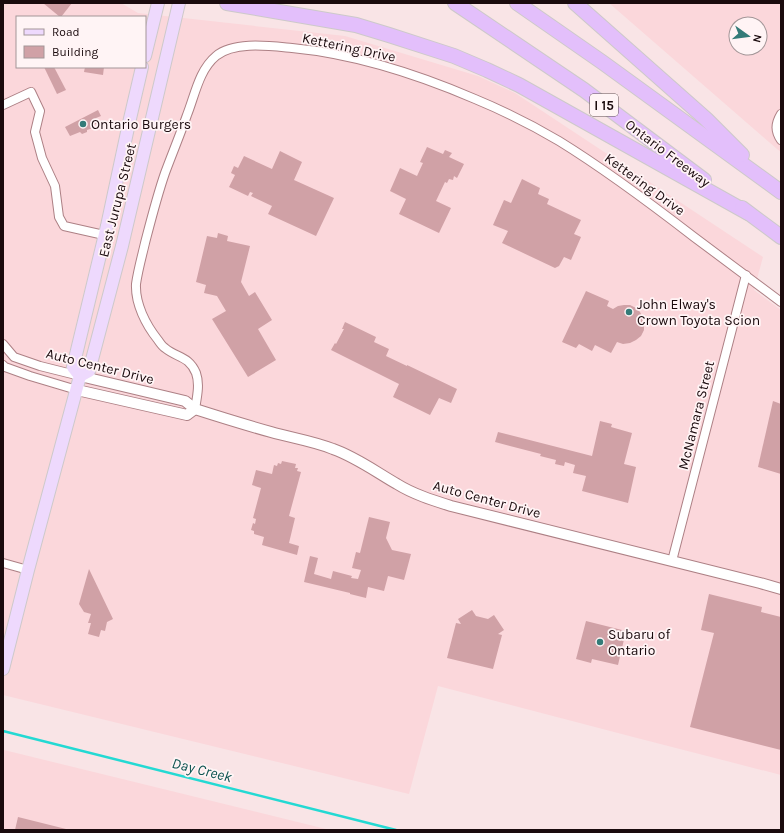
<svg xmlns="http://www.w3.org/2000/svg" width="784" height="833" viewBox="0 0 784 833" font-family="Karla,sans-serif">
<rect width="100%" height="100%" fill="#f9e4e6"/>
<!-- built -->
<g fill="#fbd7db" fill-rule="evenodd">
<path d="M3,3H121L138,13L345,36L478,76L515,93L763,257L754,290L781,310V775L637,738L438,686L409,794L3,695ZM17,17H145V67H17Z"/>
<path d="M609,3H781V152L777,149ZM736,24H760V48H736Z"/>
<path d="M4,750L330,830H3V754Z"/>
</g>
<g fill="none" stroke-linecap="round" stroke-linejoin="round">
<!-- stream -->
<path stroke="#24d9d3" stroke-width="2.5" d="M3,731L396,830"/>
</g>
<!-- building -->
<g fill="#d0a1a6">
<path d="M43,3H72L61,17H60Z"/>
<path d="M44,67H54L66,90L57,94Z"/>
<path d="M85,67H104L103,75L84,72Z"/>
<path d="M98,110L101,116L96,118L98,123L92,126L93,128L87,130V132L82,134L80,132L70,136L65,127Z"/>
<path d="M427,147L443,154L445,150L452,153L449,157L464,164L457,178L454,176L453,180L449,179L447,183L445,182L436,201L451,208L439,233L399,214L406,199L390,191L400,168L417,176L423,163L420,162Z"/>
<path d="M280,151L302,162L294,180L334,198L316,236L268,214L272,206L251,196L253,193L250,192L248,196L229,187L235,175L231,173L234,166L238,168L244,156L272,169Z"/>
<path d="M522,179L540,188L538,194L549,199L547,204L581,220L574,234L581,237L571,260L564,257L559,266L555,268L502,243L508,231L493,225L504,200L511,203Z"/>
<path d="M218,233L228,236L227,241L250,246L241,282L249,296L255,292L272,320L258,329L276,360L248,377L212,319L226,311L217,296L204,293L206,285L196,282L207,236L217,238Z"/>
<path d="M586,291L609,301L607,306L613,309L618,306L624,305H630L636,308L640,312L643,318L644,324V330L641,336L636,340L630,343L623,344L617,342L611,353L595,345L592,351L579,344L576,348L562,342Z"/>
<path d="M345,322L376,337L374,342L389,349L386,356L407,366V365L457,389L451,403L439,398L430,415L393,397L399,384L331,350L335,343L336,344L344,329H342Z"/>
<path d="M773,401L781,404V474L758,467Z"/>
<path d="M600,421L612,424L611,427L632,433L624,464L636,467L628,503L582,491L586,476L573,473L575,465L565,462L564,466L555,464L556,460L540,456L541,454L495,442L498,432L592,456Z"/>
<path d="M282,461L296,464L295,468H298L297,471L301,472L289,516L295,518L289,543L299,546L297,555L262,545L264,537L254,534V531L251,530L253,523L255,524L256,519L253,518L261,488L252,485L256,470L272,474L274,465L277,466L278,463L281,464Z"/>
<path d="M369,517L390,522L386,538L392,550L411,554L404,580L388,576L384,591L368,587L366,598L350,594V593L304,582L310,556L318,558L314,574L331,579L333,571L352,576L351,578L358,579L361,570L352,568L356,552L360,553Z"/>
<path d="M89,569L113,619L107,622L105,631L101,630L99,637L88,634L91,623H88L91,614L84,612L79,604Z"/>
<path d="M709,594L762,607L761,612L781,617V750L690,727L714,633L701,630Z"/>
<path d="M472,610L476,616L488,619L494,615L504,630L498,634L502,635L493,669L447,658L456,623L461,624L458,619Z"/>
<path d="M586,621L626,631L618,665L592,659L591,663L576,659Z"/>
<path d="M18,817L66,829V830H15Z"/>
</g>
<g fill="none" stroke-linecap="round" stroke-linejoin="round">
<defs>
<g id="minor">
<path d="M3,105L31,92L40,111L35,132L42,158L55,186L59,217L64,226L104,235"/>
<path d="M781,114C775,124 775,131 781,140"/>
<path d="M3,344L14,357L40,366L80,376"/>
<path d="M3,365L5,367L30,376L77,390"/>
<path d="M195,409C197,397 200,384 196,373C189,356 177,358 165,348C162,346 160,343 158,340C146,325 135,304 136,284C138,270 142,256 145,243C151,220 157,196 165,173C172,154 180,135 187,115C195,95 199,70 216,56C234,41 270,46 292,48C355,54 417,74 475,99C504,111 532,125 559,141C606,170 650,203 694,237C723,259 752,280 781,302"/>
<path d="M672,561L746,275"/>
<path d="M3,563L28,570"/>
</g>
<g id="tertiary">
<path d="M80,376L185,401L195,409C220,417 246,425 271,432C292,438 313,441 333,449C356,457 376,472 397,484C413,494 432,500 451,506L760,583L781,589"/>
<path d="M77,390L187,415L195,409"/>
</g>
<g id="primary">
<path d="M145,56L158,3"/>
<path d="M80,376L73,367L107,226L129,123L142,67"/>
<path d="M3,669L28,570L80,376L89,371L122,246L179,3"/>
</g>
<g id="motorway">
<path d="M227,3L356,25L389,35L454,56L487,70L519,85L748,213"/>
<path d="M455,3L584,90L704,180"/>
<path d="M517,3L602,62L781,192"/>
<path d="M575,3L706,119L742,155"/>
<path d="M742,208L781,237"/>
</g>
</defs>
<!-- minor casing -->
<use href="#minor" stroke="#ad8085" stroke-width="10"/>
<!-- tertiary casing -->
<use href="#tertiary" stroke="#ad8085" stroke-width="12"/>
<!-- primary casing -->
<use href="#primary" stroke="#cdc9ca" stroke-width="14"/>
<!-- motorway casing -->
<use href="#motorway" stroke="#cdc9ca" stroke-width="16"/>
<!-- minor -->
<use href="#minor" stroke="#fff" stroke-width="8"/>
<!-- tertiary -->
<use href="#tertiary" stroke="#fff" stroke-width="10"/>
<!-- primary -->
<use href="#primary" stroke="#eed9fd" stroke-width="12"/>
<!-- motorway -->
<use href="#motorway" stroke="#e3bffb" stroke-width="14"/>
</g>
<!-- markers -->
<g fill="#337b78" stroke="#fff4f5" stroke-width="1.5">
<circle cx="83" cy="124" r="4"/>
<circle cx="629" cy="312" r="4"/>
<circle cx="600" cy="642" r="4"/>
</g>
<g text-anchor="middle" stroke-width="3.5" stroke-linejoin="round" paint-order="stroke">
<!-- shield labels -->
<rect fill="#fff4f5" stroke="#5f5053" stroke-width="1" x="590" y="94" width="28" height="22" rx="3"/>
<g font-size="13" font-weight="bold" fill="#1a0a0d">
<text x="604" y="110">I 15</text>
</g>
<!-- street labels -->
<g font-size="14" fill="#1a0a0d" stroke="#fff4f5">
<text transform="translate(349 47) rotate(12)" y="5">Kettering Drive</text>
<text transform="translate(668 153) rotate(37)" y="5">Ontario Freeway</text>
<text transform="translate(645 184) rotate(36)" y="5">Kettering Drive</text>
<text transform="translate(117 200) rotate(-76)" y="5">East Jurupa Street</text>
<text transform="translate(100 366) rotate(14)" y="5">Auto Center Drive</text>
<text transform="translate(696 415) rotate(-76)" y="5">McNamara Street</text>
<text transform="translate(487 499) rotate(15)" y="5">Auto Center Drive</text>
</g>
<!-- poi labels -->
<g font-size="14" fill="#1a0a0d" stroke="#fff4f5" text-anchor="start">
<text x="91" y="129">Ontario Burgers</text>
<text x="637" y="309">John Elway's<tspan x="637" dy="16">Crown Toyota Scion</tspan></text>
<text x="608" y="639">Subaru of<tspan x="608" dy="16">Ontario</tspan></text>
</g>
<!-- water labels -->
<g font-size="15" font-style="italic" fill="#0d5451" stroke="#fff4f5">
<text transform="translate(202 770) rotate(14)" y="5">Day Creek</text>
</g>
</g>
<!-- border -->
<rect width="784" height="833" fill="none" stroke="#1a0a0d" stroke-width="8"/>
<!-- legend -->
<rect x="16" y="16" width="130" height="52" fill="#fff4f5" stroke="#a39698"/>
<rect x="24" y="29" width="20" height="6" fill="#eed9fd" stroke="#a39698"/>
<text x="52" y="36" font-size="12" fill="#1a0a0d">Road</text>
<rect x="24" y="46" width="20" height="12" fill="#d0a1a6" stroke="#a39698"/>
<text x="52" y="56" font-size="12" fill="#1a0a0d">Building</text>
<!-- north arrow -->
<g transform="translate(748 36) rotate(104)"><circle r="19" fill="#fff4f5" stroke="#a39698"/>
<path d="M0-3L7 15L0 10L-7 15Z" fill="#337b78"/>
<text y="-6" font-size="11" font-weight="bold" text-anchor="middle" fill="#1a0a0d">N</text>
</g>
</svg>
